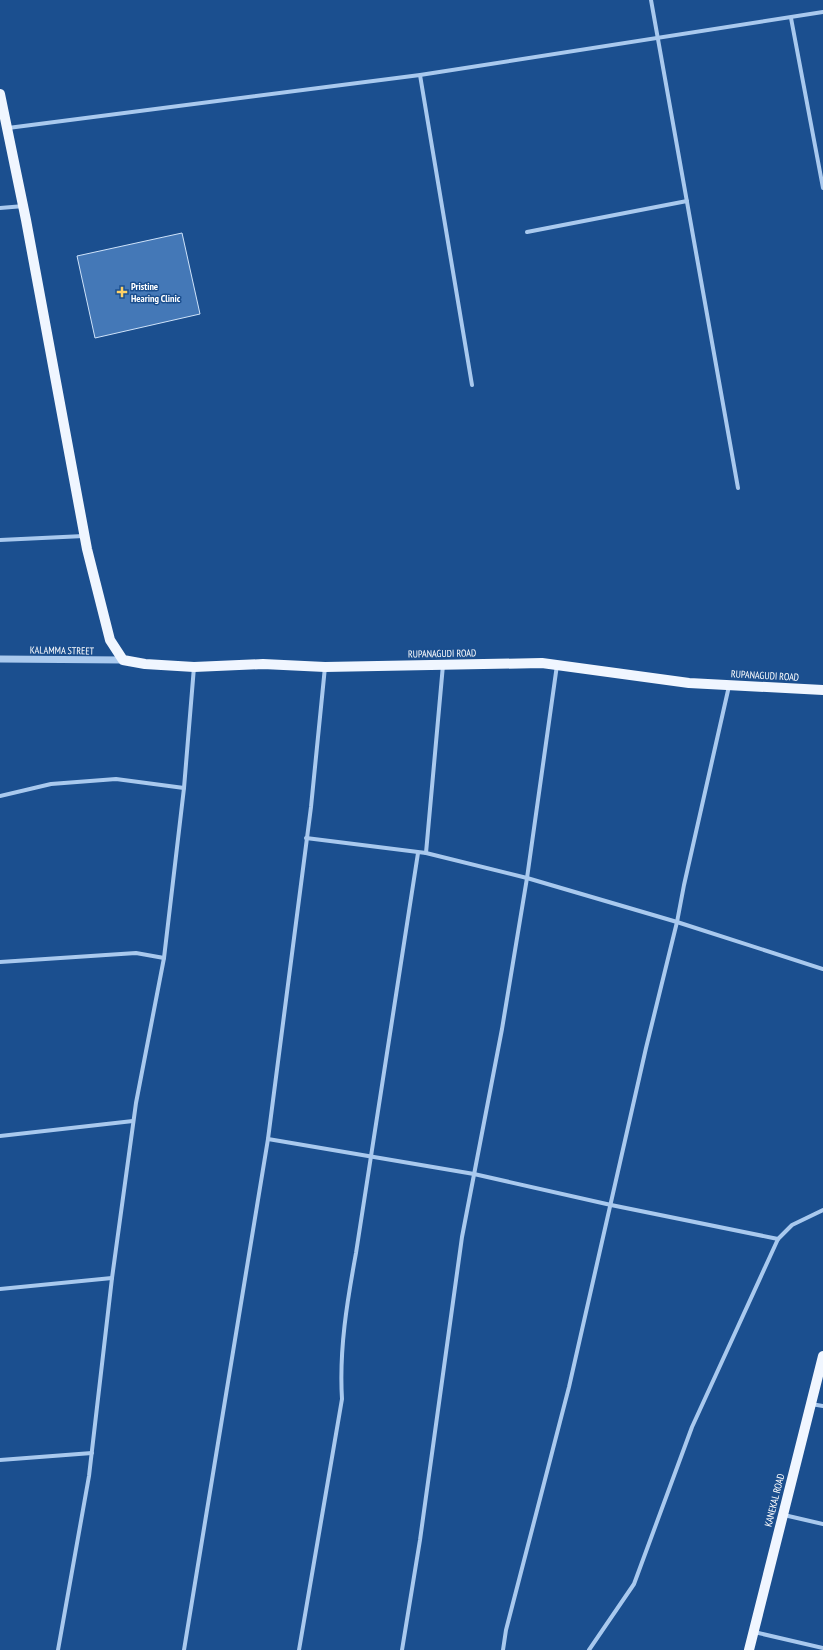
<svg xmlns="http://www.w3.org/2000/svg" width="823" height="1650" viewBox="0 0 823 1650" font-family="'PT Sans Narrow',sans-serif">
<rect width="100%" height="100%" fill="#1b4f8f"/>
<!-- building -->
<path fill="#4478b7" stroke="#cfe3fa" d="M182,233L200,314L95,338L77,256Z"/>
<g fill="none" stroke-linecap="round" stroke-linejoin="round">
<!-- minor -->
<g stroke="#a9c9ee" stroke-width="4">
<path d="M651,0L738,488"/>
<path d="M791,18L823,188"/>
<path d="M420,75L472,385"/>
<path d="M8,128L420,75L823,12"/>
<path d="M0,208L24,206"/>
<path d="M527,232L687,201"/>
<path d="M0,540L84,536"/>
<path d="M0,796L51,784L116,779L184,788"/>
<path d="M306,838L426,853L527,878L677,922L823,969"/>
<path d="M426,853L443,665"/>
<path d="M0,962L136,953L164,958"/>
<path d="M0,1136L133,1121"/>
<path d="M268,1139L474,1174L611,1205L778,1239"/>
<path d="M0,1289L112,1278"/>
<path d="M811,1404L823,1406"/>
<path d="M0,1460L92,1453"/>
<path d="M784,1515L823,1524"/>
<path d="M754,1632L823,1648"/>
<path d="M58,1650L89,1476L112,1278L136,1103L164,958L184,788L194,667"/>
<path d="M184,1650L268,1139L311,807L325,667"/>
<path d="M299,1650L342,1399C339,1350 347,1302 356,1253L418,853"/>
<path d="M402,1650L420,1540L462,1237L502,1029L527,878L557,665"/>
<path d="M503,1650L506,1630L569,1387L646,1048L677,922L684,885L729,686"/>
<path d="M589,1650L634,1584L692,1427L778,1239L792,1225L823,1210"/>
</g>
<!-- tertiary -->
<path stroke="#a9c9ee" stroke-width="7" d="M0,659L123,660"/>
<!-- primary -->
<g stroke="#f0f6ff" stroke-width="10">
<path d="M0,94L26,220L87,549L110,640L123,660L145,664L194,667L263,664L325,667L542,663L689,683L823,690"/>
<path d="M749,1650L823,1356"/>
</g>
</g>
<!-- markers -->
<path fill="#ffd166" stroke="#1b4f8f" stroke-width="1.5" d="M120 286h4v4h4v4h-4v4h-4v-4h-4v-4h4z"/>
<g text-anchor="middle" stroke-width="3" stroke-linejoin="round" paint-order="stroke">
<!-- poi labels -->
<g font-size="10" font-weight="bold" fill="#fff" stroke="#1b4f8f" text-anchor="start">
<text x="131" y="290">Pristine<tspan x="131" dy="12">Hearing Clinic</tspan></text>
</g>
<!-- street labels -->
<g font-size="10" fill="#fff" stroke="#1b4f8f">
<text transform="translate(62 650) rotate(1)" y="4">KALAMMA STREET</text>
<text transform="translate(442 653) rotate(-1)" y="4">RUPANAGUDI ROAD</text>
<text transform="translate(765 675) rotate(3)" y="4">RUPANAGUDI ROAD</text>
<text transform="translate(774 1500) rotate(-76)" y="4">KANEKAL ROAD</text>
</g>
</g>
</svg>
